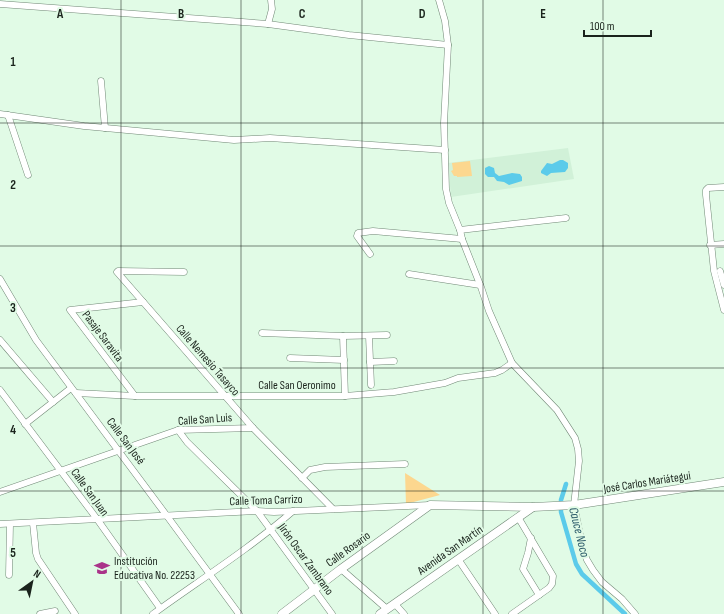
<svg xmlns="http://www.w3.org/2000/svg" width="724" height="614" viewBox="0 0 724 614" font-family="'Sofia Sans Condensed',sans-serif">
<rect width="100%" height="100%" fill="#e1fbe6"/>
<!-- built -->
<path fill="#d1f1d8" d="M568,148L574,179L451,197L448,163Z"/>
<!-- green -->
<g fill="#fcd78f">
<path d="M470,161L472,176L457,177V176H454L451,171L453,170L452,163Z"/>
<path d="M405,473L440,495L406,504Z"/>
</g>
<!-- water -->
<g fill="#5bcbea">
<path d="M560,160H563L568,163V168L565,172L551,173L547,176L541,173V171L547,163L552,164Z"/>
<path d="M489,166L494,168L495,173L499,176L512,173L520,174L522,177V181L509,185L504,182L497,181L494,177H488L485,174V168Z"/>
</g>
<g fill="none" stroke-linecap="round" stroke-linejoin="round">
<!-- canal -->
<path stroke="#5bcbea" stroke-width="4.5" d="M566,484L561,500V512L576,564L582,574L625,614"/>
<defs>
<g id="minor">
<path d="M439,0L445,21L448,45L444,123L446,189L449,203L460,230L462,239L481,287L489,311L512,363L557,410L575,438L578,449L579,461L574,505L583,550L587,560L593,570L602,582L622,599L635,614"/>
<path d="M0,4L268,24L349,35L448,45"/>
<path d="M268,24L272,9L271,0"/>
<path d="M101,81L105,128"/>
<path d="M0,114L84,126L234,140L270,138L445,150"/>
<path d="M8,115L28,175"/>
<path d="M724,187L708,188L706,190V195L714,271L724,310"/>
<path d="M460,230L566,218"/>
<path d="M710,245L724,244"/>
<path d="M370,254L357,236L358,233L373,231L462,239"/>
<path d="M720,271L724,285"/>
<path d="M184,272L118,271L117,272L253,428L333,509"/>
<path d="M409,274L480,285"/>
<path d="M0,279L36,340L167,516L239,614"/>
<path d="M262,333L343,336L387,335"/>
<path d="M343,336L345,396"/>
<path d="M369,336L371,385"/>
<path d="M0,340L53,402"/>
<path d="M290,358L344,360"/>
<path d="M370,362L394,361"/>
<path d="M0,390L97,519L160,608"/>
<path d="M76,393L135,396H345L394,392L445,383L458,378L495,373L502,370L512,363"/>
<path d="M135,396L70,310L143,302"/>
<path d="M25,424L71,388"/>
<path d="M178,430L187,442L257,511L332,614"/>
<path d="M302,478L310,470L325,467L405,464"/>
<path d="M0,492L178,430L253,428"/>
<path d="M33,523L36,553L38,559L75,614"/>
<path d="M0,524L257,511L274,512L430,505"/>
<path d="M531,538L528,553L523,569L539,595"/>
<path d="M458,559L495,614"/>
<path d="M341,569L387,609"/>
<path d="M9,575L10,524"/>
<path d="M395,604L404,614"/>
<path d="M40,614L55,611"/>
<path d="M153,614C200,580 249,549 293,511"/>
<path d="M512,614L549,588L552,584L553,576L518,517"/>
</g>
<g id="major">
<path d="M282,614L341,569L430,505L533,507L574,505L724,482"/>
<path d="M380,614L533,507"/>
</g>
</defs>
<!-- minor casing -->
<use href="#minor" stroke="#718876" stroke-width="7"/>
<!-- major casing -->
<use href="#major" stroke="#718876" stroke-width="9"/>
<!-- minor -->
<use href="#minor" stroke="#fff" stroke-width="6"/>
<!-- major -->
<use href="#major" stroke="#fff" stroke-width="8"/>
</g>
<!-- grid -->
<path fill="none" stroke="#1a231c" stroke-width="1" stroke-opacity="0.55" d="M121,0V614M241,0V614M362,0V614M483,0V614M603,0V614M0,123H724M0,246H724M0,368H724M0,491H724"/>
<!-- icons -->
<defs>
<symbol id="school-bare" viewBox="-9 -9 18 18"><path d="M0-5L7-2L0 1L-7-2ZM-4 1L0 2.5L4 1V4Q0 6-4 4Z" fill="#aa3389" stroke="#e1fbe6" stroke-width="2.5" paint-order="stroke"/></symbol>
</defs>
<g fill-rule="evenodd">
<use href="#school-bare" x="91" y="557" width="22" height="22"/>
</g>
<g text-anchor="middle" stroke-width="4" stroke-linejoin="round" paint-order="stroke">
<!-- street labels -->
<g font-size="12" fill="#1a231c" stroke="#e1fbe6">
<text transform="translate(103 336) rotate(53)" y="4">Pasaje Saravita</text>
<text transform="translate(208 360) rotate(49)" y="4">Calle Nemesio Tasayco</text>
<text x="297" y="389">Calle San Oeronimo</text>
<text transform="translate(205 419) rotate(-4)" y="4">Calle San Luis</text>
<text transform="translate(126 441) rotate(53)" y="4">Calle San José</text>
<text transform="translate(647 482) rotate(-9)" y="4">José Carlos Mariátegui</text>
<text transform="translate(90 492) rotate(54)" y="4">Calle San Juan</text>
<text transform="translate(266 500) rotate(-2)" y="4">Calle Toma Carrizo</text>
<text transform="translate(348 549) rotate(-36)" y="4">Calle Rosario</text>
<text transform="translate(450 550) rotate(-35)" y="4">Avenida San Martín</text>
<text transform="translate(306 559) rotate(54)" y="4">Jirón Oscar Zambrano</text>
</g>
<!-- poi labels -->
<g font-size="12" fill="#1a231c" stroke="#e1fbe6" text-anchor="start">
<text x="114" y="565">Institución<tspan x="114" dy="14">Educativa No. 22253</tspan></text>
</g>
<!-- water labels -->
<g font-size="13" font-style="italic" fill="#2d5c6a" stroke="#e1fbe6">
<text transform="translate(580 532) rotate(76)" y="5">Cauce Noco</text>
</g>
</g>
<g font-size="13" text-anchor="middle" font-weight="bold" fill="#1a231c" stroke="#e1fbe6" stroke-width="4" stroke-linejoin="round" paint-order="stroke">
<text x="60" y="18">A</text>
<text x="181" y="18">B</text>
<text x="302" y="18">C</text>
<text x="422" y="18">D</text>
<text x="543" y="18">E</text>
<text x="13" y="66">1</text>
<text x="13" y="189">2</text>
<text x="13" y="312">3</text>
<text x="13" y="434">4</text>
<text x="13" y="557">5</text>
</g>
<!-- north arrow -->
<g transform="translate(32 582) rotate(33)" stroke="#e1fbe6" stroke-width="3" paint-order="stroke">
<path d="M0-3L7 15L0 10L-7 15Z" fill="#1a231c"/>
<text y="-6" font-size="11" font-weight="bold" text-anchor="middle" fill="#1a231c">N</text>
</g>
<!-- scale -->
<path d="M584 30v6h67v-6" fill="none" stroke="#1a231c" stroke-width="2"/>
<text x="590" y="30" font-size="12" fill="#1a231c" stroke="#e1fbe6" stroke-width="3" paint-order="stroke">100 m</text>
</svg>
